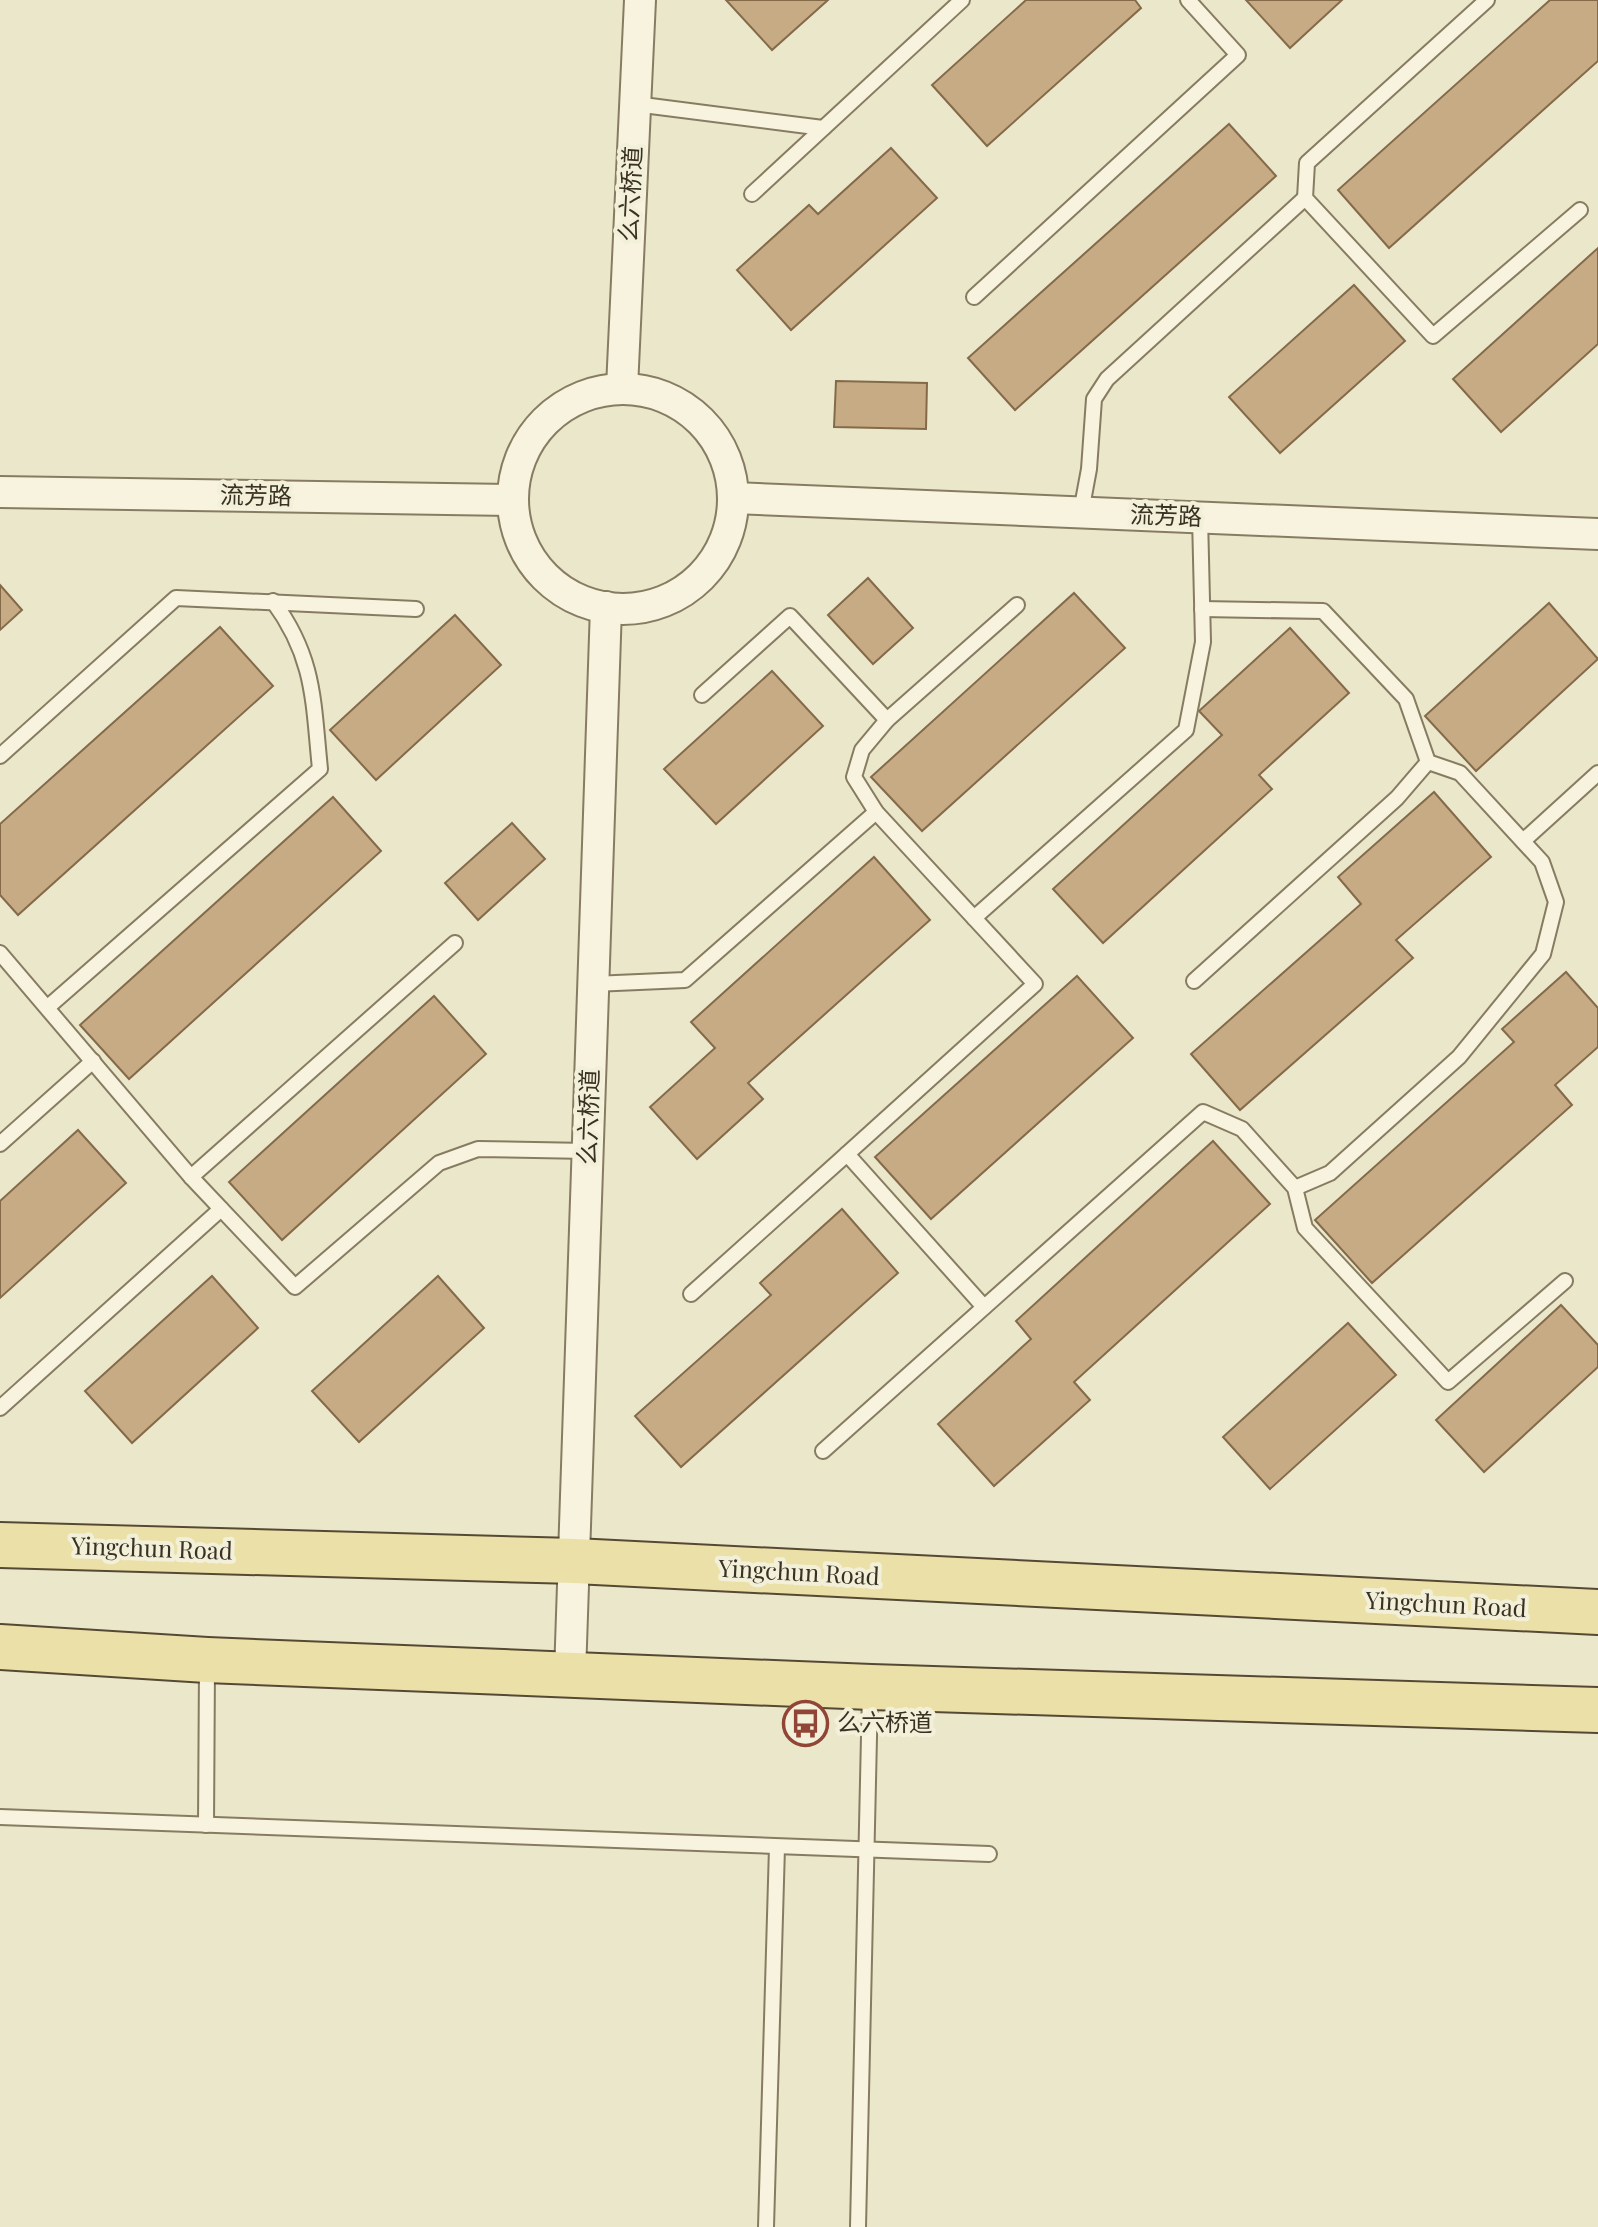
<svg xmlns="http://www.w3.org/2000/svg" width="1598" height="2227" viewBox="0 0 1598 2227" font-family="'Playfair Display','Noto Sans SC',serif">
<rect width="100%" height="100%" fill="#ebe7cb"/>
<!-- building -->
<g fill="#c6ab85" stroke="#846a49" stroke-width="2">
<path d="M726,0H828L772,50Z"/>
<path d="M1026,0H1135L1141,8L987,146L932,85Z"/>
<path d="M1246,0H1342L1290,48Z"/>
<path d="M1550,0H1598V61L1389,248L1338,190Z"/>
<path d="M1229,124L1276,176L1015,410L968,358Z"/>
<path d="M891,148L937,198L791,330L737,270L809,205L818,214Z"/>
<path d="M1598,248V344L1501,432L1453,379Z"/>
<path d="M1354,285L1405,341L1280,453L1229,397Z"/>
<path d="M836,381L927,383L926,429L834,427Z"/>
<path d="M868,578L913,628L873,664L828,615Z"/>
<path d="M0,585L22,610L0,630Z"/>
<path d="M1074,593L1125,648L922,831L871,777Z"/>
<path d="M1549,603L1598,659L1476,771L1425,716Z"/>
<path d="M455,615L501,665L376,780L330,730Z"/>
<path d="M220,627L273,686L18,915L0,895V824Z"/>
<path d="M1290,628L1349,693L1259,775L1272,789L1103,943L1053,889L1222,735L1199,711Z"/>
<path d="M772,671L823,726L716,824L664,769Z"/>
<path d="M1434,792L1491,857L1396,940L1413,958L1240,1110L1191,1054L1361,904L1338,877Z"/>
<path d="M333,797L381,851L129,1079L80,1025Z"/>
<path d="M512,823L545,859L478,920L445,883Z"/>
<path d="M874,857L930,920L748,1083L763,1099L697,1159L650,1107L715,1048L691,1022Z"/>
<path d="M1566,972L1598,1008V1047L1555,1085L1572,1105L1372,1283L1315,1220L1514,1042L1502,1029Z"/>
<path d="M1077,976L1133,1038L931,1219L875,1157Z"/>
<path d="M434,996L486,1054L282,1240L229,1182Z"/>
<path d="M78,1130L126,1183L0,1298V1201Z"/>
<path d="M1213,1141L1270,1204L1074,1382L1090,1400L994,1486L938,1424L1031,1339L1016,1321Z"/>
<path d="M842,1209L898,1273L681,1467L635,1416L771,1295L760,1283Z"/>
<path d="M212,1276L258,1328L132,1443L85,1391Z"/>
<path d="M438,1276L484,1328L359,1442L312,1391Z"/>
<path d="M1561,1305L1598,1345V1367L1484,1472L1436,1420Z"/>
<path d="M1348,1323L1396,1375L1270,1489L1223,1437Z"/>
</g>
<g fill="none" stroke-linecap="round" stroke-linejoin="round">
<defs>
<g id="lane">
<path d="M1487,0L1307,163L1305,198L1433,336L1580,210"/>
<path d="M635,104L823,128"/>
<path d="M752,194L962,0"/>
<path d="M974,297L1238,55L1188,0"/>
<path d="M1081,512L1089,469L1094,399L1107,379L1305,198"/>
<path d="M1202,609L1323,611L1406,699L1428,762L1460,773L1542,862L1556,902L1543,954L1459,1057L1330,1173L1295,1188"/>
<path d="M702,695L790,616L887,720L862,750L854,777L876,812L1035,984L847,1154"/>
<path d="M887,720L1017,605"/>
<path d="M0,756L176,598L416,609"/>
<path d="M1523,841L1598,773"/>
<path d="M974,918L1186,730L1203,642L1200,517"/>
<path d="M0,953L191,1177L295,1287L439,1163L478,1149L588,1151"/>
<path d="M1194,981L1397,798L1428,762"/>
<path d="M593,984L685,980L876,812"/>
<path d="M48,1007L320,769C313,701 315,658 273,601"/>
<path d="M0,1144L93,1061"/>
<path d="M191,1177L455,943"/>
<path d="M691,1294L847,1154L984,1307"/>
<path d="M0,1408L221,1209"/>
<path d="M823,1451L1203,1112L1242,1129L1295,1188L1305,1228L1448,1382L1565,1281"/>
<path d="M0,1817L989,1854"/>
<path d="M206,1825L207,1666"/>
<path d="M766,2227L777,1847"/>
<path d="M858,2227L870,1692"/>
</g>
<g id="street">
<path d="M622,388L640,0"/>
<circle cx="623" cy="499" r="110"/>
<path d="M0,492L512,500"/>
<path d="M734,498L1598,534"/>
<path d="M570,1674L606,607"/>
</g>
<g id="primary">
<path d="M0,1545L575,1561L1598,1612"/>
<path d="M0,1647L207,1660L871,1687L1598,1710"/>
</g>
</defs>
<!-- lane casing -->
<use href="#lane" stroke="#877c61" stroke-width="18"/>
<!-- street casing -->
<use href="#street" stroke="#877c61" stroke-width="34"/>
<!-- primary casing -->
<use href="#primary" stroke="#564934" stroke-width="48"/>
<!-- lane -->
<use href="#lane" stroke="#f7f3de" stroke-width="14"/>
<!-- street -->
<use href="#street" stroke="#f7f3de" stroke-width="30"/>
<!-- primary -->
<use href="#primary" stroke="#eae0a8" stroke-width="44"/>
</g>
<!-- icons -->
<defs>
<symbol id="bus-ring" viewBox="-11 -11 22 22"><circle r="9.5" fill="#f3f0da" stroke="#914536" stroke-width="1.5"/><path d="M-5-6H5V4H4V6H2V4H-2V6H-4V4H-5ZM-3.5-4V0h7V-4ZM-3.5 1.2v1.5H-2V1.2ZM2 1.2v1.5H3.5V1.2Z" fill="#914536"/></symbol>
</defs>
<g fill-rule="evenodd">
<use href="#bus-ring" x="780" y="1698" width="51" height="51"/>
</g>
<g text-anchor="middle" stroke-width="8" stroke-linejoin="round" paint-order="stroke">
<!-- street labels -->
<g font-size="24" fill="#393123" stroke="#f3f0da">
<text transform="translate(631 194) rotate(-87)" y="8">么六桥道</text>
<text transform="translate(256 496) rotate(1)" y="8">流芳路</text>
<text transform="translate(1166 516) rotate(2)" y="8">流芳路</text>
<text transform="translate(589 1117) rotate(-88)" y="8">么六桥道</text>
<text transform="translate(152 1549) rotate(2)" y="8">Yingchun Road</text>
<text transform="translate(799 1573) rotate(3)" y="8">Yingchun Road</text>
<text transform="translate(1446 1605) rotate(3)" y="8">Yingchun Road</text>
</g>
<!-- poi labels -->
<g font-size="24" fill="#393123" stroke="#f3f0da" text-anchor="start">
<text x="837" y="1731">么六桥道</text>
</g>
</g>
</svg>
